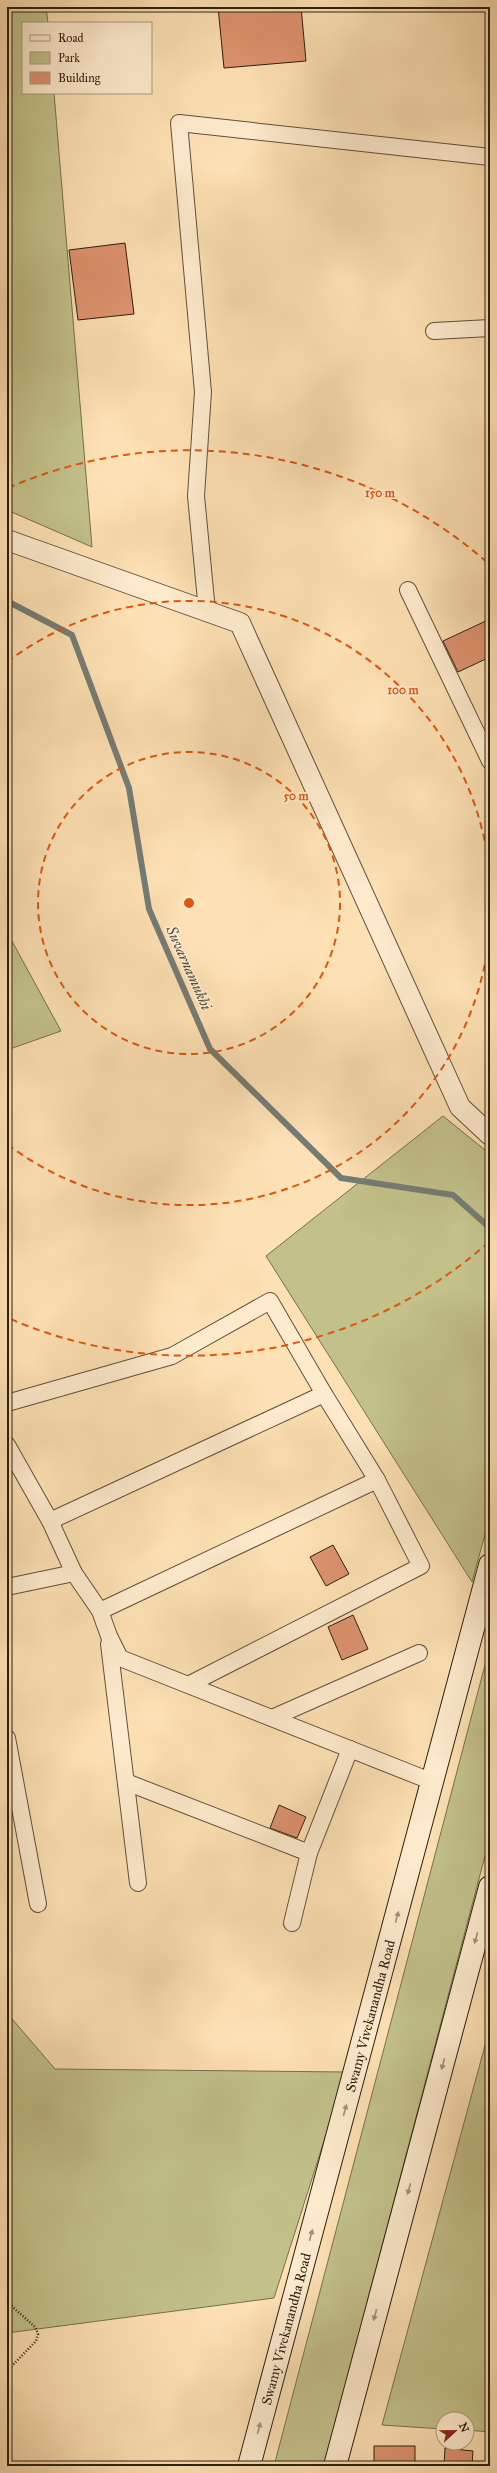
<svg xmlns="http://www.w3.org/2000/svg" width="497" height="2473" viewBox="0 0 497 2473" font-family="'IM FELL Great Primer',serif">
<rect width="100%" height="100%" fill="#fde0b3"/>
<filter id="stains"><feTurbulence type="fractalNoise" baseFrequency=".005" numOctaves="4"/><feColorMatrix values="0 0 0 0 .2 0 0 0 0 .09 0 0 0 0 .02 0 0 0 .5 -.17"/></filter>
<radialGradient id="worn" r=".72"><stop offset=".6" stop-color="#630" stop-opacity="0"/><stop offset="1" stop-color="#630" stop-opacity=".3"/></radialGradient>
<!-- green -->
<g fill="#c2c18a" stroke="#76704e">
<path d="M7,7H46L48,23H23V93H54L92,547L7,510Z"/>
<path d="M7,932L61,1031L7,1050Z"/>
<path d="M443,1116L490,1154V1516L472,1582L266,1256Z"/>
<path d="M490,1646V1837L324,2466H274Z"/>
<path d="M7,2013L55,2069L346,2072L274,2298L7,2333Z"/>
<path d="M490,2027V2432L467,2430V2419H443V2429L382,2425Z"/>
</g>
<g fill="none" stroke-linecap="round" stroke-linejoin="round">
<!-- stream -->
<path stroke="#747c75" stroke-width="6" d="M7,601L72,635L129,788L149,909L210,1049L341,1178L453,1195L490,1228"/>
</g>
<!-- building -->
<g fill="#de936f" stroke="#2b2011">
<path d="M218,7H301L306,61L224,68Z"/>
<path d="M125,243L134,314L78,320L69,250Z"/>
<path d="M490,619V657L458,672L443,641Z"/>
<path d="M333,1545L349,1574L326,1586L310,1557Z"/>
<path d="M353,1615L368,1649L342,1660L328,1627Z"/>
<path d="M279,1805L306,1817L297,1838L270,1828Z"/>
<rect x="374" y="2446" width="41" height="20"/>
<path d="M445,2448L473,2451L472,2466H444Z"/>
</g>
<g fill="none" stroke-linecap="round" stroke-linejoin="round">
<defs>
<g id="minor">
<path d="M434,331L490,328"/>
<path d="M408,590L490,761"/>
<path d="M207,611L196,496L203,392L179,123L490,157"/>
<path d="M7,1403L172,1356L270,1301L324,1394L377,1480L421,1566L190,1684"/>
<path d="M7,1445L50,1521L74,1573L100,1611L109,1636L120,1658L433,1782"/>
<path d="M50,1521L324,1394"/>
<path d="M7,1587L74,1573"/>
<path d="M100,1611L377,1480"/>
<path d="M109,1644L138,1883"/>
<path d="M272,1718L419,1653"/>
<path d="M7,1738L38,1904"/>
<path d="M126,1782L309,1853L350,1749"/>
<path d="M292,1923L309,1853"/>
</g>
<path id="tertiary" d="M7,540L240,623L460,1107L490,1135"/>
<g id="secondary">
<path d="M249,2466L490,1565"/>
<path d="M335,2466L490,1887"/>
</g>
</defs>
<!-- minor casing -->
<use href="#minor" stroke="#60503a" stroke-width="18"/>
<!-- tertiary casing -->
<use href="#tertiary" stroke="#60503a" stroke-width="22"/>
<!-- secondary casing -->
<use href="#secondary" stroke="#2b2011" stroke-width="24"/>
<!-- path -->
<path stroke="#2b2011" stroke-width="2.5" stroke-dasharray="1 2" stroke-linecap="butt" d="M7,2302L35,2327L38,2334L36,2341L7,2371"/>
<!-- minor -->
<use href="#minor" stroke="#feebce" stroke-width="16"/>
<!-- tertiary -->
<use href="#tertiary" stroke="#feebce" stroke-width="20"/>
<!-- secondary -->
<use href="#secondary" stroke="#feebce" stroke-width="22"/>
</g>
<!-- one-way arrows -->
<defs><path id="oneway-solid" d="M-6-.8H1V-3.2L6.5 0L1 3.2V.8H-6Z"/></defs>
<g fill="#9f9079">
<use href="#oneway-solid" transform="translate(397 1917) rotate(-75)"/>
<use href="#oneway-solid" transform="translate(476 1938) rotate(105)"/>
<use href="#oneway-solid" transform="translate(443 2064) rotate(105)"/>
<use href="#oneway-solid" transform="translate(345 2110) rotate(-75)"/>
<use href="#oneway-solid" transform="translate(409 2189) rotate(105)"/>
<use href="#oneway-solid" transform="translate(311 2235) rotate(-75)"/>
<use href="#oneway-solid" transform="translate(375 2315) rotate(105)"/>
<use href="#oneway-solid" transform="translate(259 2428) rotate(-75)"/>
</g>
<!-- distance rings -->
<g fill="none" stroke="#df560c" stroke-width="2" stroke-dasharray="7 5">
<circle cx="189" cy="903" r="151"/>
<path d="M490 929A302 302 0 0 1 7 1144M7 662A302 302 0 0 1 490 877"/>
<path d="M489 1242A453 453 0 0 1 8 1318M8 488A453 453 0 0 1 489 564"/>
</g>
<g text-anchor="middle" stroke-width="3.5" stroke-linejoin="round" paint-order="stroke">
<!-- street labels -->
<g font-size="14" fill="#2b2011" stroke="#feebce">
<text transform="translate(370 2016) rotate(-75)" y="5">Swamy Vivekanandha Road</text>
<text transform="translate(286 2329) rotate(-75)" y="5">Swamy Vivekanandha Road</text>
</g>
<!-- water labels -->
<g font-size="15" font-style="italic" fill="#504e43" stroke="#feebce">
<text transform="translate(189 968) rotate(66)" y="5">Suvarnamukhi</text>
</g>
</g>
<circle cx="189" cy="903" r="6" fill="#df560c" stroke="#feebce" stroke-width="2"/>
<g font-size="12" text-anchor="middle" font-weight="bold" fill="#df560c" stroke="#feebce" stroke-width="3.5" stroke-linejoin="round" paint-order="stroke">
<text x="380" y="497">150 m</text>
<text x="403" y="694">100 m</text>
<text x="296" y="800">50 m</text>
</g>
<!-- margin -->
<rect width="497" height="2473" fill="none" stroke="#fde0b3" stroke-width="24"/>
<rect x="8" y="8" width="481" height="2457" fill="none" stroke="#2b2011" stroke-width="2"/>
<rect x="12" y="12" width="473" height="2449" fill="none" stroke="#2b2011"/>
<!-- legend -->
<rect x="22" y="22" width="130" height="72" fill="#feebce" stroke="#aa9a82"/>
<rect x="30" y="35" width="20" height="6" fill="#feebce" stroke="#aa9a82"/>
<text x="58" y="42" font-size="12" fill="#2b2011">Road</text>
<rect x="30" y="52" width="20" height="12" fill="#c2c18a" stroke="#aa9a82"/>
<text x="58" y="62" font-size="12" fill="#2b2011">Park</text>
<rect x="30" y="72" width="20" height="12" fill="#de936f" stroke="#aa9a82"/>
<text x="58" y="82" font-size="12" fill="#2b2011">Building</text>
<!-- north arrow -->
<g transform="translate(455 2431) rotate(68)"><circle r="19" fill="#feebce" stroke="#aa9a82"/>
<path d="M0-3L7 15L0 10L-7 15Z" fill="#8f2418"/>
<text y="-6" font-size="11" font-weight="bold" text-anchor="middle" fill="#2b2011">N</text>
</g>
<rect width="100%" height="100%" filter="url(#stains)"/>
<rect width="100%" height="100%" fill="url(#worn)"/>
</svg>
